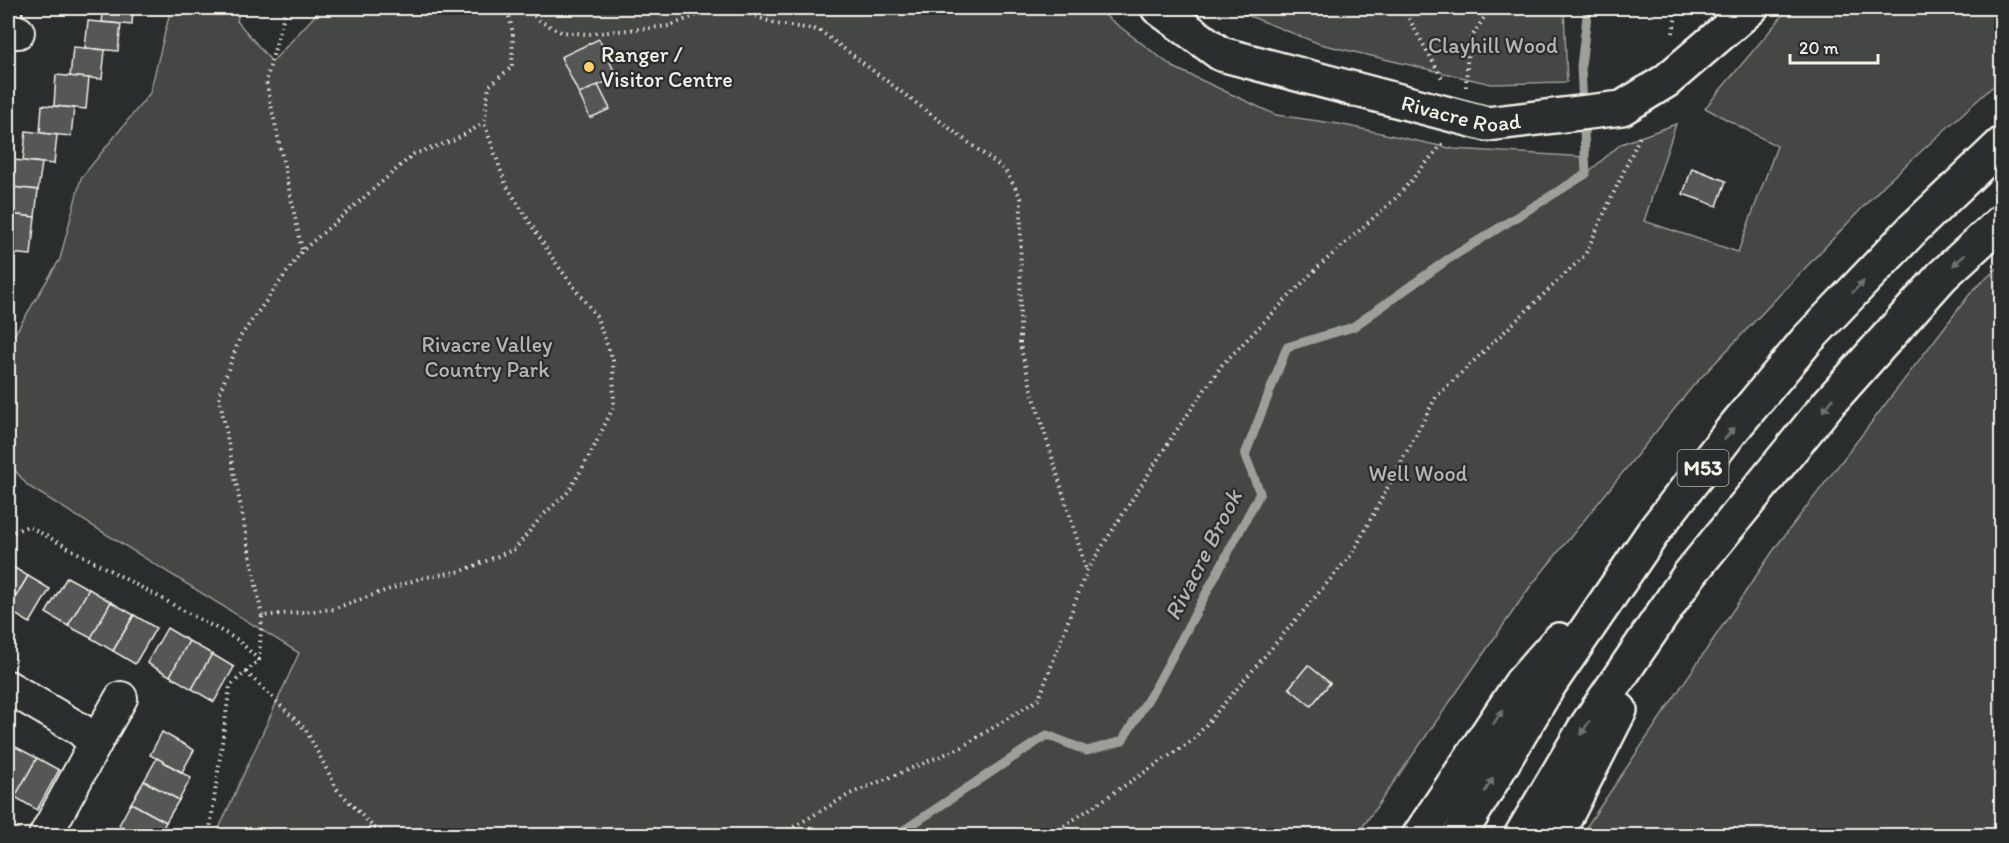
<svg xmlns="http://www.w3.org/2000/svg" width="2009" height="843" viewBox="0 0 2009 843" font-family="Itim,sans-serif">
<rect width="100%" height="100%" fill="#2a2d2e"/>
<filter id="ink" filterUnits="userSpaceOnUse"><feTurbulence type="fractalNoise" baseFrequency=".0167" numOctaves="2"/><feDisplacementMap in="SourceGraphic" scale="12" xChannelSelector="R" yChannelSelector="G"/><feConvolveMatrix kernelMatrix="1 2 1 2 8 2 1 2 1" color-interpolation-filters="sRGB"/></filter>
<g filter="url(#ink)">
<!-- green -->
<g fill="#444645" stroke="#9c9c96" stroke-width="1.5" fill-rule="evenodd">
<path d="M171,8H240L237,21L272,62L322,8H1095L1173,67L1276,115L1339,124L1454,149L1586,157L1587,173L1621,144L1676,124L1644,221L1738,252L1777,146L1705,108L1789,8H2001V79L1884,185L1693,386L1530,587L1357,835H216L299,653L28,486L8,462V353L10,342L60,259L81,178L150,93ZM1308,665L1330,683L1311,706L1289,688Z"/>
<path d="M1229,8H1564L1567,82L1491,84L1320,44Z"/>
<path d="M2001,265V835H1581L1775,548L1973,290Z"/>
</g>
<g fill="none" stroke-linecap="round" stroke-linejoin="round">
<!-- stream -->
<path stroke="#9f9f9a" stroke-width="9" d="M895,836L1047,735L1087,751L1122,741L1158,683L1260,493L1245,455L1287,347L1353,327L1447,260L1586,174L1581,66L1588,8"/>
</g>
<!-- building -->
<g fill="#555756" stroke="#f4f1e8" stroke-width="1.5">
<path d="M104,8H133L132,25L102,22Z"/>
<path d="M88,21L121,24L118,51L85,48Z"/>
<path d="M599,39L617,77L579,94L561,57Z"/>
<path d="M73,47L105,50L102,79L70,77Z"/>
<path d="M56,75L89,78L86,109L54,106Z"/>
<path d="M598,85L610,109L590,118L579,94Z"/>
<path d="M42,105L74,108L71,136L40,133Z"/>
<path d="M26,131L57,135L54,164L23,161Z"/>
<path d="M14,160L42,163L38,190L11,187Z"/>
<path d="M1692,168L1726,181L1717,206L1683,194Z"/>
<path d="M11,187L38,190L35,217L8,214Z"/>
<path d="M8,214L35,217L31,255L8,253Z"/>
<path d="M8,564L28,576L8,610Z"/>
<path d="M28,576L50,589L30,623L8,610Z"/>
<path d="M67,577L89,589L68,626L46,613Z"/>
<path d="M89,589L111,602L91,638L68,626Z"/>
<path d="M111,602L134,615L113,651L91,638Z"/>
<path d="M134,615L156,628L135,664L113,651Z"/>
<path d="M167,628L189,641L170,676L147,663Z"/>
<path d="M189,641L212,654L192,689L170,676Z"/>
<path d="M212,654L234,667L214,702L192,689Z"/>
<path d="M1308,665L1330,683L1311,706L1289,688Z"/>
<path d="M162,732L194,750L182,772L150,755Z"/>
<path d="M14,746L37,758L15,797L8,793V757Z"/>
<path d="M37,758L59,770L37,810L15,797Z"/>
<path d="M157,758L191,778L179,800L144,781Z"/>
<path d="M144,781L179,800L166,822L131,803Z"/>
<path d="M131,803L166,822L159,836H135L119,825Z"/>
</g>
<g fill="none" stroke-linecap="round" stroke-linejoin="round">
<defs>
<path id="service" d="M11,32L14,8"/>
<g id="minor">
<path d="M8,32H18"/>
<path d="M8,687L81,730L95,744L45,836"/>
<path d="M95,744L121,698"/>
</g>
<g id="secondary">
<path id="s1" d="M1158,8L1221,54L1487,124L1622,108L1666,81L1751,8"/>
</g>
<g id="motorway">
<path d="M1419,836L1521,683L1559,640"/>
<path d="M1459,836L1549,685L1654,531L1732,430L1806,341L1913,229L2002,144"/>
<path d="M1521,836L1585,728L1689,575L1827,405L1942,276L2002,221"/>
<path d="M1556,836L1620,710"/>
</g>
</defs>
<!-- service casing -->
<use href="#service" stroke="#f4f1e8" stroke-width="20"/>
<!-- minor casing -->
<use href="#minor" stroke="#f4f1e8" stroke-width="36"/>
<!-- secondary casing -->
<use href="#secondary" stroke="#f4f1e8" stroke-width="38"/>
<!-- motorway casing -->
<use href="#motorway" stroke="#f4f1e8" stroke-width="38"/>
<!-- path -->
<g stroke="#f4f1e8" stroke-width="4" stroke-dasharray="1.5 4.5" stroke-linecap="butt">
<path d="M286,8L266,81L302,250"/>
<path d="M525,8L540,21L561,32L588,34L669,26L714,8"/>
<path d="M733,8L777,24L819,30L1005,170L1021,198L1020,345L1032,391L1086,569"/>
<path d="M1403,8L1443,80"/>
<path d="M1673,33L1677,8"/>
<path d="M1466,87L1468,43L1490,8"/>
<path d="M8,534L28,526L238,640L259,660L230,686L209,836"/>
<path d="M262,616L219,395L240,337L302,251L414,154L455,140L484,123"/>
<path d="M259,660L262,616L333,609L421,578L462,571L515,549L542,516L569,491L591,453L614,406L613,360L596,316L555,262L506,185L484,123L489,86L512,67L513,33L507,8"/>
<path d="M246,672L306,730L337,789L374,828L399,836"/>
<path d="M778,836L850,794L962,747L1039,699L1087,570L1174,434L1222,365L1315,270L1398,196L1443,143"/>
<path d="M1049,836L1193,740L1352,554L1436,397L1585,255L1641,134"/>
</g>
<!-- service -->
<use href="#service" stroke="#2a2d2e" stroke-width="15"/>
<!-- minor -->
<use href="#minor" stroke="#2a2d2e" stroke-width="32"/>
<!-- secondary -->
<use href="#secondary" stroke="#2a2d2e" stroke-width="33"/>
<!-- motorway -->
<use href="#motorway" stroke="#2a2d2e" stroke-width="33"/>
</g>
<!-- one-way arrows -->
<defs><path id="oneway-solid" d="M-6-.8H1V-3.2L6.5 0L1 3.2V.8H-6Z" transform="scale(1.5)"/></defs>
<g fill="#71726f">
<use href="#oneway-solid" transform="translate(1959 260) rotate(137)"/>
<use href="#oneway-solid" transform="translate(1858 287) rotate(-46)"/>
<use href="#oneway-solid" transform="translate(1828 405) rotate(130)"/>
<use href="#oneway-solid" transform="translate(1729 434) rotate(-52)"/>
<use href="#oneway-solid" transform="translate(1498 717) rotate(-56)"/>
<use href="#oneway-solid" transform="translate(1585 728) rotate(122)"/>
<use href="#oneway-solid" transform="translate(1489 785) rotate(-59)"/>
</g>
</g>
<!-- markers -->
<circle fill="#ffd166" stroke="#2a2d2e" stroke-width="2" cx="589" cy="67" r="6"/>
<g text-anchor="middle" stroke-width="4.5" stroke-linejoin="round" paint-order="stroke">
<!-- shield labels -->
<rect fill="#2a2d2e" stroke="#b7b6b0" stroke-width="1.5" x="1677.5" y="450" width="51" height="36" rx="4.5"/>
<g font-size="21" font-weight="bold" fill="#f4f1e8">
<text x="1703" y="475">M53</text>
</g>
<!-- park labels -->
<g font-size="22" fill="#b6b5af" stroke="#2a2d2e">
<text x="1493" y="53">Clayhill Wood</text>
<text x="487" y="352">Rivacre Valley<tspan x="487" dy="25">Country Park</tspan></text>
<text x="1418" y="481">Well Wood</text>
</g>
<!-- poi labels -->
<g font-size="22" fill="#f4f1e8" stroke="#2a2d2e" text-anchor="start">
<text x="601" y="62">Ranger /<tspan x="601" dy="25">Visitor Centre</tspan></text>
</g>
<!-- street labels -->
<g font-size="22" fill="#f4f1e8" stroke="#2a2d2e">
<text dy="8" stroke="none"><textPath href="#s1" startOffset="326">Rivacre Road</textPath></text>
</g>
<!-- water labels -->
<g font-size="24" font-style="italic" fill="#b5b3ae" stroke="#2a2d2e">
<text transform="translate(1203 555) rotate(-63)" y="8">Rivacre Brook</text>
</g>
</g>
<!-- margin -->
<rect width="2009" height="843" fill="none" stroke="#2a2d2e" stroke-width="30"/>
<rect x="15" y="15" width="1979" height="813" fill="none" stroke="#f4f1e8" stroke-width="2" filter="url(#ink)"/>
<!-- scale -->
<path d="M1790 54v9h88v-9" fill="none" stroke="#f4f1e8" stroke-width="3"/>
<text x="1799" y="54" font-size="18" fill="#f4f1e8" stroke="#2a2d2e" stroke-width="4.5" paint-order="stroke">20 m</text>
</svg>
